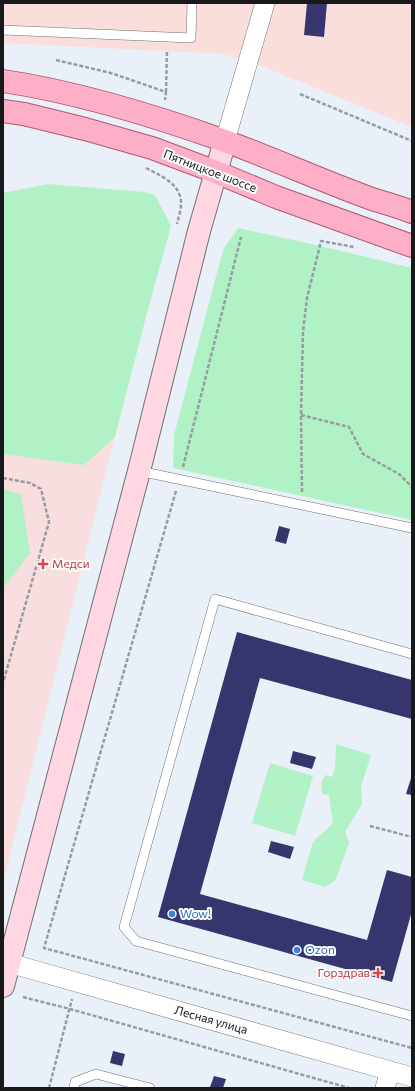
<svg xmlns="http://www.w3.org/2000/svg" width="415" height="1091" viewBox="0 0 415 1091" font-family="Commissioner,sans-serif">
<rect width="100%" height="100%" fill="#eaf0f7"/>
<!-- commercial -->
<path fill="#f9dedc" d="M3,3H412V127L264,67L223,54L3,43Z"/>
<!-- medical -->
<path fill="#f9dedf" d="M3,238L163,244L3,883Z"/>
<!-- green -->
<g fill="#b0f2c6">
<path d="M48,184L144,192L155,195L171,226L147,313L115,437L84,465L3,454V193Z"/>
<path d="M238,228L321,246L412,268V520L173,468L174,435L223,250Z"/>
<path d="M3,489L21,494L30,553L3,588Z"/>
<path d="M336,744L371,755L361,787L362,804L345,832L349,843L335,881L325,887L302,880L313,842L333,823L329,795L322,794L321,783L325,775L332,777L335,769Z"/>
<path d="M270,763L313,776L295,836L252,823Z"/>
</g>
<!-- building -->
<g fill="#36356e">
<path d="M307,3H327L324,37L304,35Z"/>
<path d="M279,526L290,529L286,544L275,541Z"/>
<path d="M237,632L412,680V719L260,678L200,894L367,940L387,870L412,877V911L392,982L158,917Z"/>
<path d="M293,751L316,757L312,769L290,763Z"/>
<path d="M412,775V795L406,794Z"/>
<path d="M271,841L294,847L290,859L268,852Z"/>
<path d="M113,1051L125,1054L122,1066L110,1063Z"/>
<path d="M214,1076L226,1079L223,1088L210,1087Z"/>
</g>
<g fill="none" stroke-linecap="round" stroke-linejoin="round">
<defs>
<g id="lane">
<path d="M3,30L191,38L192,3"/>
<path d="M139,471L412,528"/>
<path d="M412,654L215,599L124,927L136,941L412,1016"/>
<path d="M74,1088L75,1082L96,1074L150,1088"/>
</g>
<g id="street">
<path d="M225,141L265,3"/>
<path d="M9,963L412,1077"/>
<path d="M385,1088L390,1071"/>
</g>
<path id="secondary" d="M3,986L139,471L199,231L225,141"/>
<g id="primary">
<path d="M3,81C77,92 155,116 225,141C274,159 322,181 372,199C385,203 399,207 412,212"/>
<path d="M3,111L24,114L85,129L152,148L216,172L276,197L412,246"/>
</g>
</defs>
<!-- lane casing -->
<use href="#lane" stroke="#6c7176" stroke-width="10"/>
<!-- street casing -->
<use href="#street" stroke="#6c7176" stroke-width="20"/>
<!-- secondary casing -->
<use href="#secondary" stroke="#6c7176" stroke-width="24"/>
<!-- primary casing -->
<use href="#primary" stroke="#ac5872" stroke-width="24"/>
<!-- path -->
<g stroke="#979ca1" stroke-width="2.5" stroke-dasharray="4 2" stroke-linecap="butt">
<path d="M56,60L111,73L166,92L165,100"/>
<path d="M166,92L167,50"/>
<path d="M300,94L412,141"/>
<path d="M146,168C159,175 175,181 180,196C183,205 179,215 177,224"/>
<path d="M301,415L349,427L363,454L399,474L412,487"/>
<path d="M183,467L241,237"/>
<path d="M3,478L30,483L41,489L49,522L3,683"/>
<path d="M176,491L44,948L412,1048"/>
<path d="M302,492L301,415L303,332L307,298L321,241L354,247"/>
<path d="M370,826L412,837"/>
<path d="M23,997L70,1009L349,1088"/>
<path d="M49,1088L72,999"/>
</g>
<!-- lane -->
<use href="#lane" stroke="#fff" stroke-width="9"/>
<!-- street -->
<use href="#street" stroke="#fff" stroke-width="19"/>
<!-- secondary -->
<use href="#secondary" stroke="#fed7e3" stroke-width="22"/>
<!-- primary -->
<use href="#primary" stroke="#fdafc7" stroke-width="22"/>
</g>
<!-- markers -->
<g fill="#e0444e" stroke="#fbfdfe" stroke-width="1.5">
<path d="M41 558h4v4h4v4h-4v4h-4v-4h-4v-4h4z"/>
<path d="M376 967h4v4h4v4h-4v4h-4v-4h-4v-4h4z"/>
</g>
<g fill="#3f7fe0" stroke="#fbfdfe" stroke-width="1.5">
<circle cx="172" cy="914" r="4"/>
<circle cx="297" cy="950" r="4"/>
</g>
<g text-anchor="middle" stroke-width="4" stroke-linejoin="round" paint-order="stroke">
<!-- street labels -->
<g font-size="12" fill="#16181a" stroke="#fbfdfe">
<text transform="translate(210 171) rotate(21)" y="4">Пятницкое шоссе</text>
<text transform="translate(211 1020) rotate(16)" y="4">Лесная улица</text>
</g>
<!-- health labels -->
<g font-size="12" fill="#be3a42" stroke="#fbfdfe" text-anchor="start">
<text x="52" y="568">Медси</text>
<text x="370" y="977" text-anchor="end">Горздрав</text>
</g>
<!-- shop labels -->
<g font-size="12" fill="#366cbe" stroke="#fbfdfe" text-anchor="start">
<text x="180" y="918">Wow!</text>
<text x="305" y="954">Ozon</text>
</g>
</g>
<!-- border -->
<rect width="415" height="1091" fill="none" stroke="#16181a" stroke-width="8"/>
</svg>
